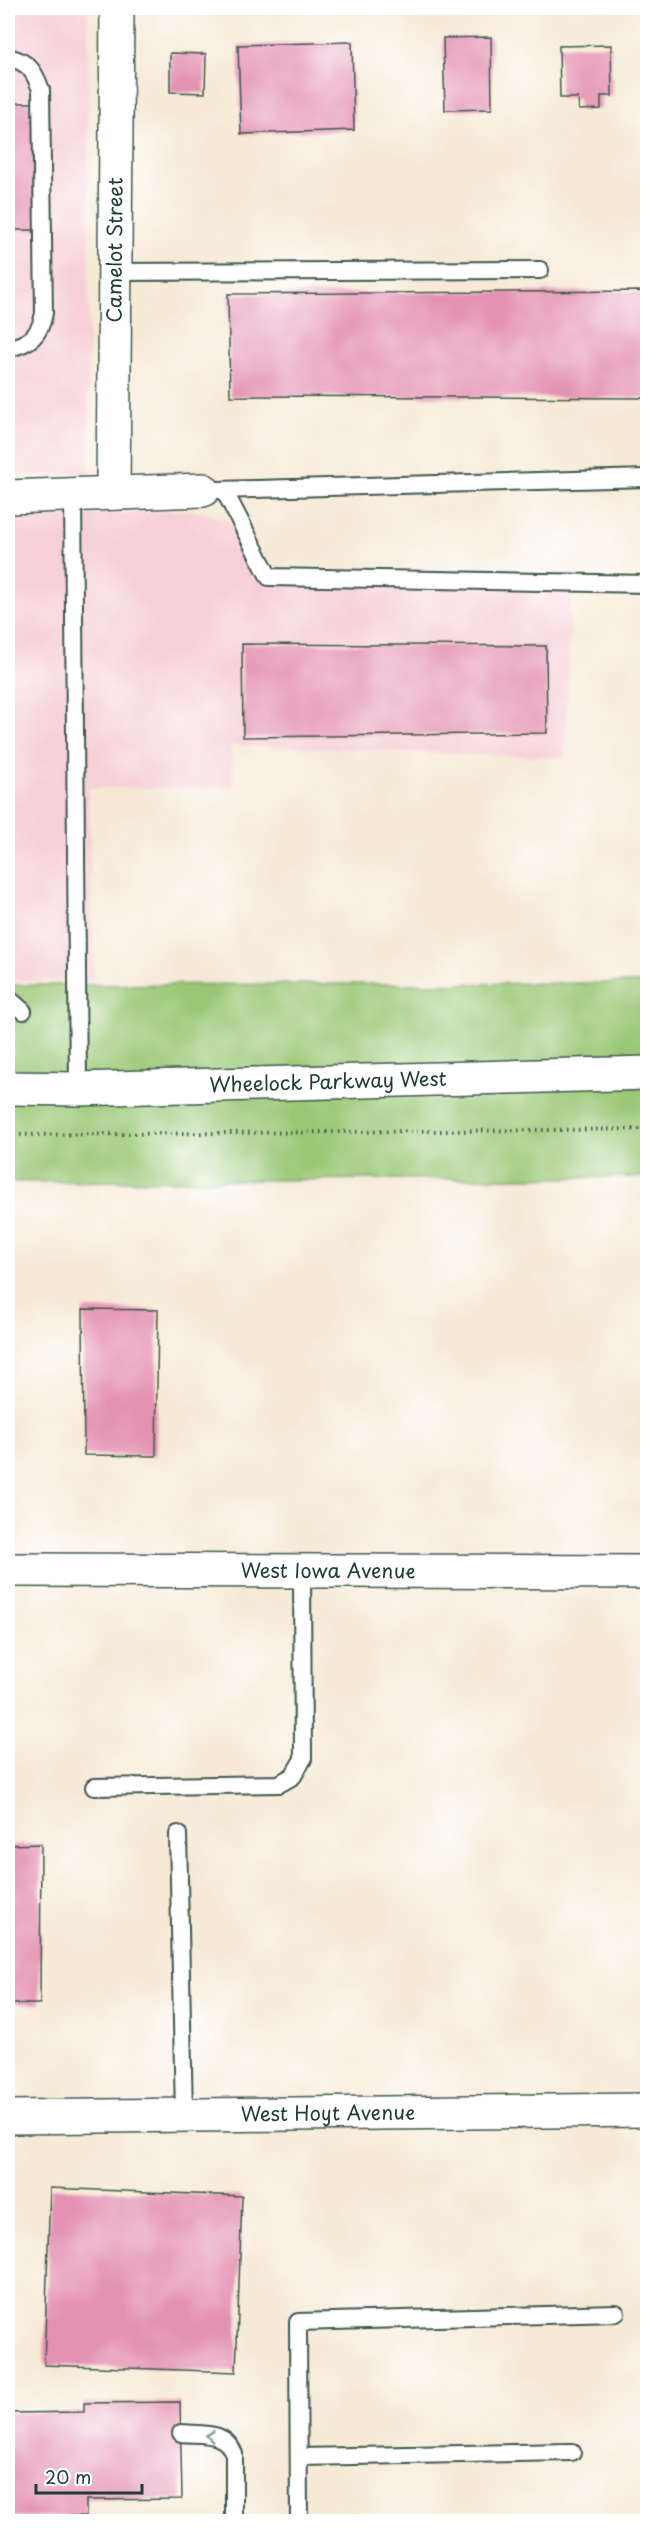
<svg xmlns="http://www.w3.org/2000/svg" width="655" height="2529" viewBox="0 0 655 2529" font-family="'Playpen Sans',sans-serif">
<rect width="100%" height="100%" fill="#fff"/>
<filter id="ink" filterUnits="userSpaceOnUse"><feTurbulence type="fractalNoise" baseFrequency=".0167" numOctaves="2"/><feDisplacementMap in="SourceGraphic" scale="12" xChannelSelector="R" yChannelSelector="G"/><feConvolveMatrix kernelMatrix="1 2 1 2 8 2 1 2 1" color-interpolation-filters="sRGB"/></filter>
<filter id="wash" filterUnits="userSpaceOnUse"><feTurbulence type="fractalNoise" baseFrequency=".008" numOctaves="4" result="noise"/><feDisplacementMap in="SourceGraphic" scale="24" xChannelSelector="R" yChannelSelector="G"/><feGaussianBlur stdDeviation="1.35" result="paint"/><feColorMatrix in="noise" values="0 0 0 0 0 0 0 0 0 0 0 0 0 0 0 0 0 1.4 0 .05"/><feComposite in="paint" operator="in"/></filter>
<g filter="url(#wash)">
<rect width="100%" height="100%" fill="#f6e9d5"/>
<!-- built -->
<g fill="#f6cfd7">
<path d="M8,8H88L89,474H8Z"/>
<path d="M192,510L229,521L255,580L572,573L565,758L231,745L234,788H88L94,980L8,981V519Z"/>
</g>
<!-- green -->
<path fill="#9ac774" stroke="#5c8254" stroke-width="1.5" d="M647,983V1177L8,1182V985Z"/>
<g id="blocks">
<!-- building -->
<g fill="#e492b2">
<path d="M491,37L492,109L445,110L443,38Z"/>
<path d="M352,42L354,130L241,134L238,45Z"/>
<path d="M611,45L612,96H601V109L579,110L578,98H560L559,46Z"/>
<path d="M170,53L206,54L205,93L170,92Z"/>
<rect x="8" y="103" width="29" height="127"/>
<path d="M648,291V398L230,396L228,294Z"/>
<path d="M242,644L546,646L547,733L243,737Z"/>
<path d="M83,1309L158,1310L156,1456L84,1455Z"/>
<path d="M41,1844L40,2004H8V1845Z"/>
<path d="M50,2188L242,2196L236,2372L44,2365Z"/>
<path d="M180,2402L182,2499L86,2500V2516L8,2517V2413L84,2412V2403Z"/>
</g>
</g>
</g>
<g filter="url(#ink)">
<use href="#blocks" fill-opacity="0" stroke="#3f574c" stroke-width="1.5"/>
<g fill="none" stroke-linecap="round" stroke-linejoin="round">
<defs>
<g id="service">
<path d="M8,57C28,62 34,70 41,90L44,313C40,335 30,344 8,348"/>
<path d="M115,272L540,270"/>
<path d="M217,490L648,478"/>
<path d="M224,490L269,577L648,584"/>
<path d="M73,494L78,1089"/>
<path d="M8,998L23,1011"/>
<path d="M94,1787L279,1784L293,1776L303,1759L302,1571"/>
<path d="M178,1834L184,2115"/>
<path d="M181,2433C202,2435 225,2430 234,2454V2522"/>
<path d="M299,2457L572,2452"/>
<path d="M299,2522L298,2322L616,2313"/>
</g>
<g id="minor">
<path id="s1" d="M113,493L117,8"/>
<path d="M8,497L203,490"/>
<path id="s2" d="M8,1570L648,1572"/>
<path id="s3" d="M8,2117L648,2110"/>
</g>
<g id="tertiary">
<path id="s4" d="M8,1088L78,1089L648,1073"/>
</g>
</defs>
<!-- service casing -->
<use href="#service" stroke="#3f574c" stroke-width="20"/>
<!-- minor casing -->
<use href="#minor" stroke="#3f574c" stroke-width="36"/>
<!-- tertiary casing -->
<use href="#tertiary" stroke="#3f574c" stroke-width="36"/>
<!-- path -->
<path stroke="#3f574c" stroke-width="4" stroke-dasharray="1.5 4.5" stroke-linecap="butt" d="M8,1135L648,1129"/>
<!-- service -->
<use href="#service" stroke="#fff" stroke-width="16"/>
<!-- minor -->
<use href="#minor" stroke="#fff" stroke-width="33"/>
<!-- tertiary -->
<use href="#tertiary" stroke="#fff" stroke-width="33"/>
</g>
<!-- one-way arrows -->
<defs><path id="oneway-chevron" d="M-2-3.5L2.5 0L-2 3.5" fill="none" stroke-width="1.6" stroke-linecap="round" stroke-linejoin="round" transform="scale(1.5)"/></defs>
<use stroke="#8f9e9a" href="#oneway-chevron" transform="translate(210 2436) rotate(-174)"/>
</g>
<g text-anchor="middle" stroke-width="4.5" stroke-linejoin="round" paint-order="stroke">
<!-- street labels -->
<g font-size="20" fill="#1f3d34" stroke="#fff">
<text dy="7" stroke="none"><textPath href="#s1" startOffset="243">Camelot Street</textPath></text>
<text dy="7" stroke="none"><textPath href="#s4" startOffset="320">Wheelock Parkway West</textPath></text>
<text dy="7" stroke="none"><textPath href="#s2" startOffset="320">West Iowa Avenue</textPath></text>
<text dy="7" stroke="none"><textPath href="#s3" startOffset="320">West Hoyt Avenue</textPath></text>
</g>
</g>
<!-- margin -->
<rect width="655" height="2529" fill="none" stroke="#fff" stroke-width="30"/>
<!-- scale -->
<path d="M36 2484v9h106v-9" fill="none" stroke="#1f3d34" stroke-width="3"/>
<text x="45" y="2484" font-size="18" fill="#1f3d34" stroke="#ffffff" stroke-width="4.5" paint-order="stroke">20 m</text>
</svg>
